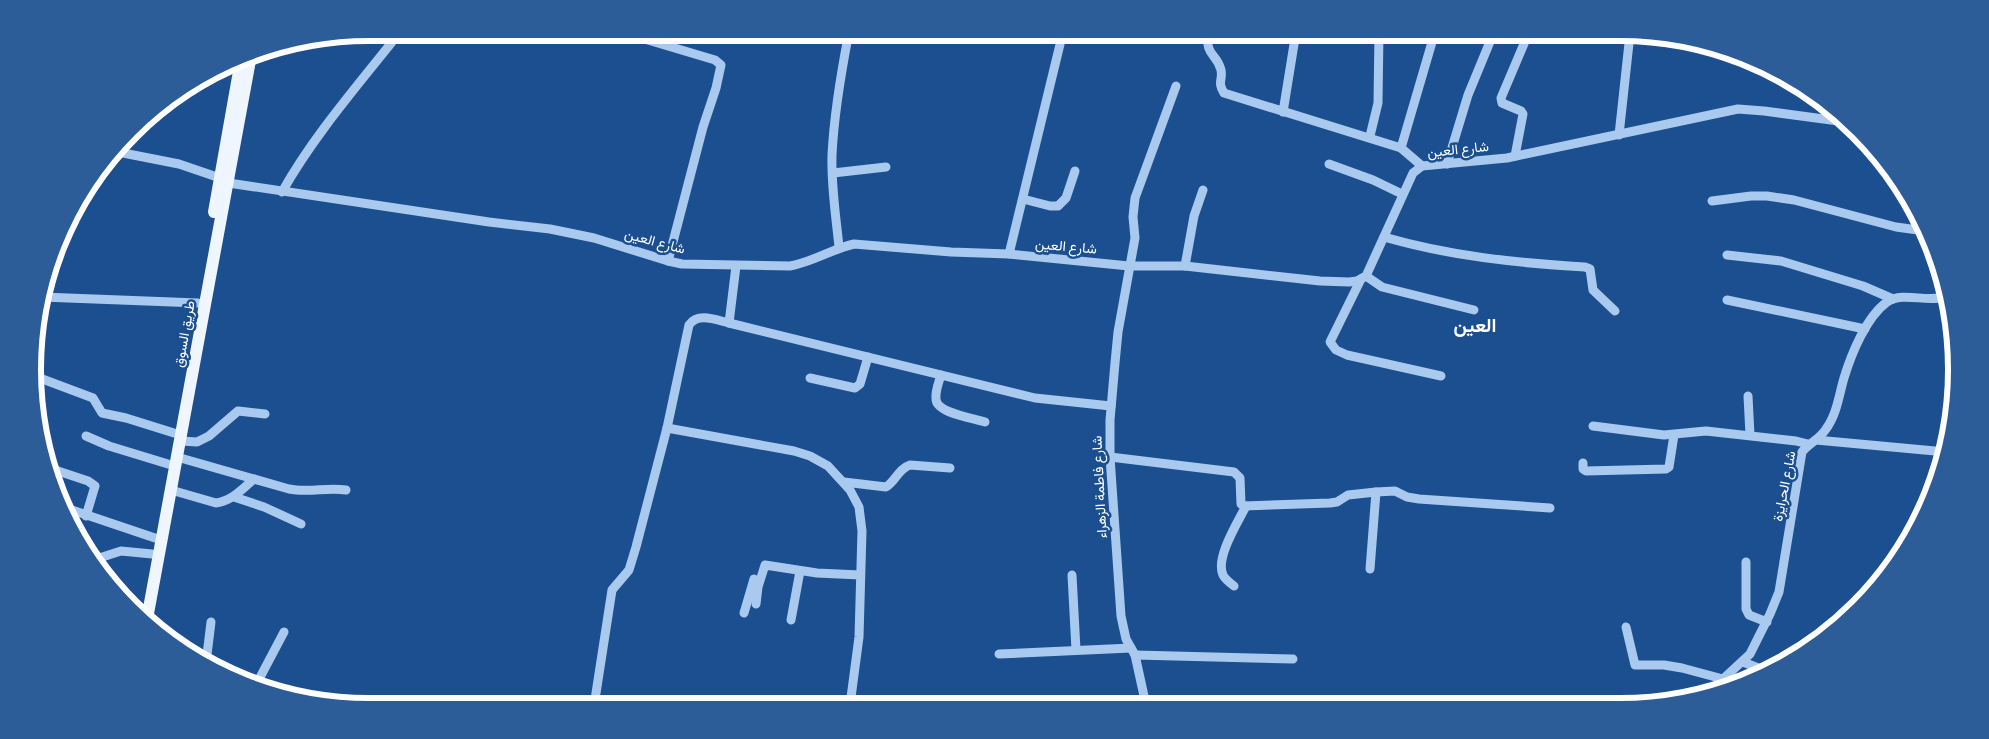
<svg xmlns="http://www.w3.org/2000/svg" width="1989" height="739" viewBox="0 0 1989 739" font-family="Manrope,Vazirmatn,sans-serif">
<rect width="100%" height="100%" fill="#1b4f8f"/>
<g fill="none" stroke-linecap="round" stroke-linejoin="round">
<!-- minor -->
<g stroke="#a9c9ee" stroke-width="9">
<path d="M621,32L715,60L721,65L716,88L703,127L668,261"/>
<path d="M1208,32C1205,57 1217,53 1221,70C1223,80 1217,82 1224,93L1401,148L1422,166"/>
<path d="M1608,32L1615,34H1628"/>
<path d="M1630,40L1652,37"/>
<path d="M1283,112L1296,32"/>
<path d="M1619,135L1630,34"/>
<path d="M1370,136L1378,103L1379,32"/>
<path d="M1401,148L1435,32"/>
<path d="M118,152L179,164L220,178"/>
<path d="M1515,156L1523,114L1521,111L1502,103L1501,98L1529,32"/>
<path d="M1329,164L1373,180L1402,194"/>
<path d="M1447,164L1468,95L1494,32"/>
<path d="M833,173L886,167"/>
<path d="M222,182L489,222L550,229L594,238L668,261L682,264L790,266C813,262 832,249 854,244L951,252L1009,254L1129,266H1185L1320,281L1349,282L1357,281L1366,276L1413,173L1422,166L1507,158L1738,109L1764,111L1846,122"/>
<path d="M282,192C314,135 359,84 400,32"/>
<path d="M1023,199L1050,206H1058L1066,198L1075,171"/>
<path d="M1712,201L1751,196H1767L1794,200L1896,227L1925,231"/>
<path d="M1384,237C1450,256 1516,263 1585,267L1590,269L1593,290L1615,311"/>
<path d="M839,247C836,217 831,186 832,155C834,114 841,73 849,32"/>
<path d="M1009,254L1063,32"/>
<path d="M1727,255L1781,261L1863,286L1893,299"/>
<path d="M1185,266L1194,216L1203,190"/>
<path d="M1366,276L1382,287L1474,310"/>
<path d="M1361,279L1330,342L1336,350L1347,355L1441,376"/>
<path d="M42,297L198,303"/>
<path d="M1727,300L1865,329"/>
<path d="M729,323L736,266"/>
<path d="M941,375C939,382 935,391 936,399C936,413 973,418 985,422"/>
<path d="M37,377L93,398L102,413L126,418L174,433"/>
<path d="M810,378L855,388L860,384L868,357"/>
<path d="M1748,396L1750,435"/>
<path d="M1593,426L1664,435L1706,431L1796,441L1808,444"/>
<path d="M667,428L794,451L810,456L828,466L850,490L859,507L862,531L859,637L850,705"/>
<path d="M86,436L109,446L168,464"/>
<path d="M1816,440L1946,452"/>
<path d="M181,441L197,442L209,436L238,411L265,414"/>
<path d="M177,457L289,489C309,493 327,487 346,490"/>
<path d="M1110,457L1234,472L1240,478L1241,504L1244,506L1330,503L1337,502L1348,495L1376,492L1395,491L1407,497L1419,499L1550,508"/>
<path d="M1583,463V469L1586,471L1666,469L1669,467L1674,435"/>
<path d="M49,468L88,481L95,486L86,516"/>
<path d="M844,482L886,487C896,481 898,469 910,465L950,468"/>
<path d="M171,490L216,503C232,501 242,489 254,479"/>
<path d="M234,497L264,507L301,524"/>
<path d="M63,507L155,538"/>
<path d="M93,560L121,551L152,554"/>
<path d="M1746,562V609L1749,615L1767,622"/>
<path d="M1370,569L1376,492"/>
<path d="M1072,575L1076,650"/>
<path d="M1234,586C1230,583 1225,579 1223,575C1215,558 1238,522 1246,506"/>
<path d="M756,604L758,587L765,565L817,573L860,575"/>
<path d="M744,613L754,579"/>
<path d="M791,620L800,571"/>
<path d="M1626,627L1635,665H1664L1682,668L1723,679"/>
<path d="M999,654L1131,648"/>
<path d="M1135,655L1293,659"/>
<path d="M1743,662L1766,671V672"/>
<path d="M206,663L211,622"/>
<path d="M256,685L284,632"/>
<path d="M1721,686L1723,679L1750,654L1770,614L1779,592L1802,452C1809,443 1820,439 1826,429C1837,414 1839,395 1844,378C1851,355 1866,317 1887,302C1902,292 1922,301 1939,298L1945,290"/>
<path d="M1146,705L1135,655L1126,639L1121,616L1110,457V420L1115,363L1118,332L1135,238L1133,217L1135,198L1176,86"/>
<path d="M594,706L612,590L629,570L636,547L667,428L689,325C698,312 716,320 729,323L1035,398L1111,406"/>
</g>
<!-- major -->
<g stroke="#f0f6ff" stroke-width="12">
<path d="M214,212L241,60"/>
<path d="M147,619L251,55"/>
</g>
</g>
<g text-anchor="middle" stroke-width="5" stroke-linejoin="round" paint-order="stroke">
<!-- street labels -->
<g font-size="14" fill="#fff" stroke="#1b4f8f">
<text transform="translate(1458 149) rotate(-6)" y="5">شارع العين</text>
<text transform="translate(655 241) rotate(15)" y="5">شارع العين</text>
<text transform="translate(1066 246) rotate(5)" y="5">شارع العين</text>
<text transform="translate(184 334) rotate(-80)" y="5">طريق السوق</text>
<text transform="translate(1784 486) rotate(-79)" y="5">شارع الحرايزة</text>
<text transform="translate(1099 487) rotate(-93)" y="5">شارع فاطمة الزهراء</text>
</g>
<!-- district labels -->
<g font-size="19" font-weight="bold" fill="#fff" stroke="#1b4f8f">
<text x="1475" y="332">العين</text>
</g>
</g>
<!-- crop -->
<path d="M0 0H1989V739H0ZM369 41H1620A328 328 0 0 1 1948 369V370A328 328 0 0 1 1620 698H369A328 328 0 0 1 41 370V369A328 328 0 0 1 369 41Z" fill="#2d5d98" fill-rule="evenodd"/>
<path fill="none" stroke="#fff" stroke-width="6" d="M369 41H1620A328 328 0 0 1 1948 369V370A328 328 0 0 1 1620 698H369A328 328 0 0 1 41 370V369A328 328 0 0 1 369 41Z"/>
</svg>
